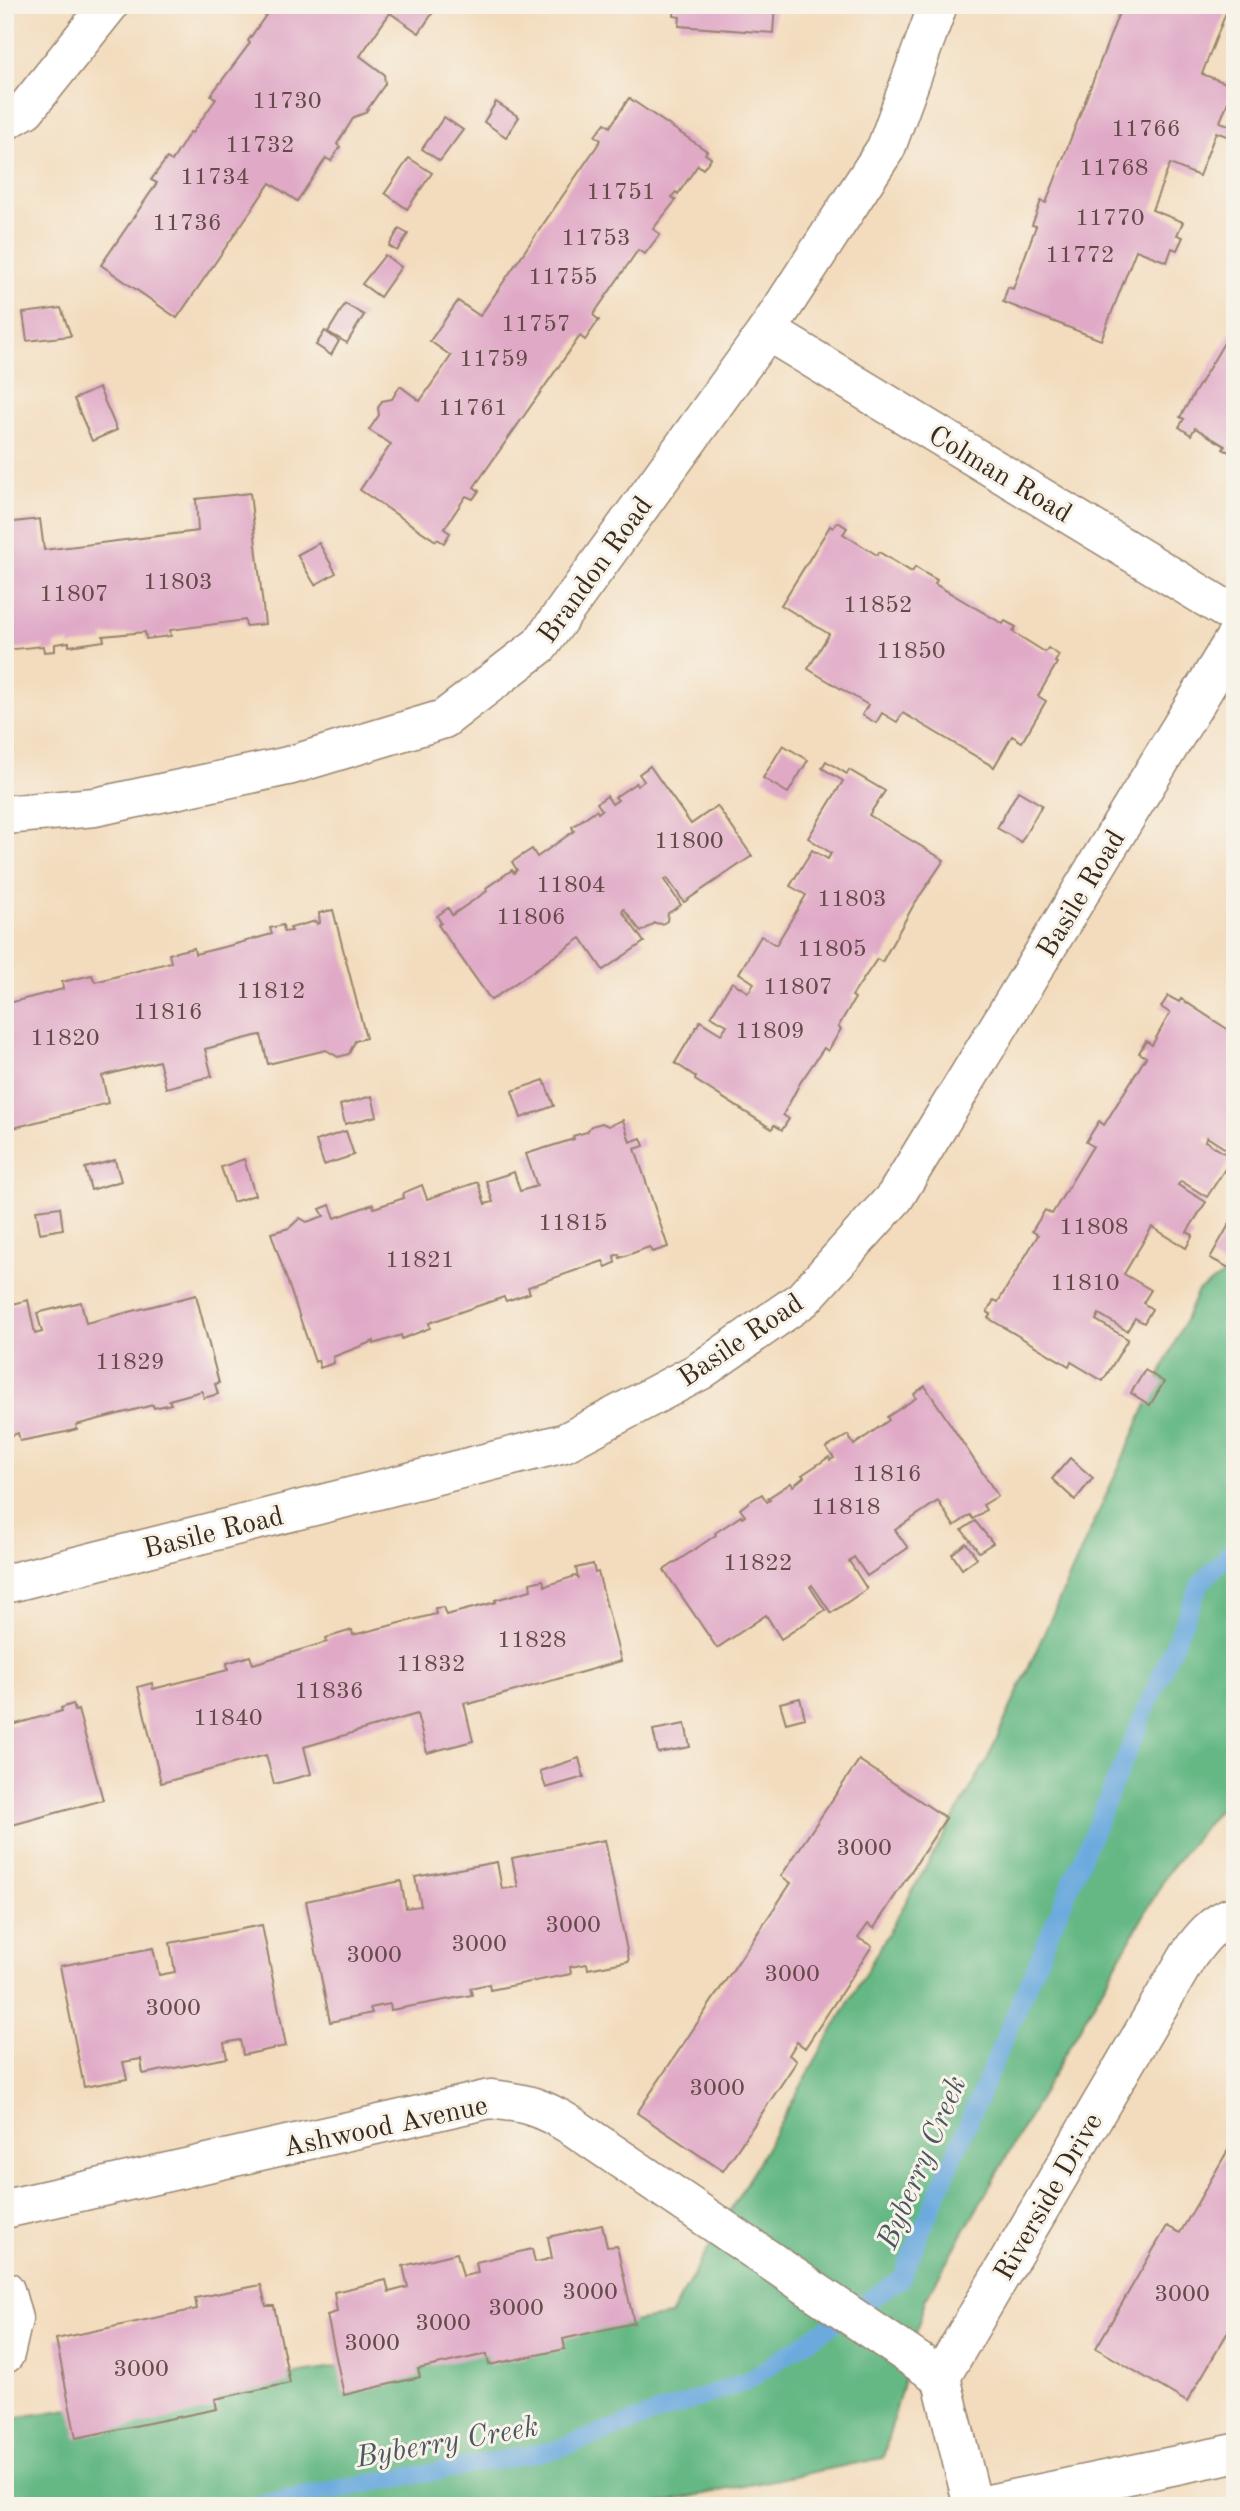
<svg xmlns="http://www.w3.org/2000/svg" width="1240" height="2511" viewBox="0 0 1240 2511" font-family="'Old Standard TT',serif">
<rect width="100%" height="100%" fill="#f7f3e8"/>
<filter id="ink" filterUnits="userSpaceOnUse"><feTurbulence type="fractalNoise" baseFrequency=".0143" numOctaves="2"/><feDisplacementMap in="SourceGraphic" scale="14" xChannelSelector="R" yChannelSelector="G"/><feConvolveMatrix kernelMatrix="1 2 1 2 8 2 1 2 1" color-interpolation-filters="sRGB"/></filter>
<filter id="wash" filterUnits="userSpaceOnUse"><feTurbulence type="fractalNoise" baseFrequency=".00686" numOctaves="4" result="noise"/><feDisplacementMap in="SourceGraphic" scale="28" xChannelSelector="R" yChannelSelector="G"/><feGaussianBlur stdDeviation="1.57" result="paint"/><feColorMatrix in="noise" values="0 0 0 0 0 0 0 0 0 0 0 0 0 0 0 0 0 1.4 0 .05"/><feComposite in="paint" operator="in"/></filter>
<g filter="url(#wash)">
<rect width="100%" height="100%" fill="#f3dcbd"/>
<!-- forest -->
<path fill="#65b884" stroke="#507151" stroke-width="2" d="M1235,1268V1789L1169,1871L925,2300L883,2458L645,2506H5V2419L670,2316L988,1758L1198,1291Z"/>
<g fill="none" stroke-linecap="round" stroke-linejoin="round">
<!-- stream -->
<path stroke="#6caade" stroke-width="18" d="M246,2506L555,2450L747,2381L901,2279L1200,1584L1235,1547"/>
</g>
<g id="blocks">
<!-- building -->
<g fill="#e0aac7">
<path d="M273,5H438L419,33L390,13L360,56L384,74L385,84L365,113L354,117L337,144L340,147L331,161L326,158L297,201L270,183L177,318L101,265L157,183L151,180L167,158L172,161L190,132L192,133L216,99L211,95L250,43L248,41Z"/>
<path d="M675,5H775L773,33L679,26L680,17L674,16Z"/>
<path d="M1122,5H1229L1202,74L1234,86L1220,122L1235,127V131L1232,138L1216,132L1199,176L1170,164L1152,210L1183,222L1177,235L1183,237L1177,250L1172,248L1167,262L1136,250L1101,340L1003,302L1008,287L1013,289L1036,226L1032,225L1037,212L1041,201L1046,203Z"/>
<path d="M629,98L707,151L705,154L711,158L703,169L698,165L678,194L676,192L674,194L672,197L676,200L653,229L660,234L645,254L638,250L593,315L599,320L585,340L580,336L474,487L479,491L473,499L466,496L444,529L450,533L444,543L437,539L436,541L360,490L391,444L369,430L379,415L378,408L382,401L392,399L400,386L420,401L451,356L430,341L458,301L480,316L599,143L601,140L595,136L605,123L610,127Z"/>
<path d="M496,102L519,117L506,137L484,122Z"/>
<path d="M444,117L463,130L440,161L422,149Z"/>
<path d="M409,158L432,173L407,209L385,193Z"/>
<path d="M399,229L408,234L397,251L389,246Z"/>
<path d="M385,255L401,267L380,297L362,284Z"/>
<path d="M345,304L364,315L347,343L328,332Z"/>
<path d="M61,308L71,336L27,341L23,313Z"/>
<path d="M325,331L339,341L331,355L316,345Z"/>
<path d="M1231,331L1235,333V455L1223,449L1225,446L1195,428L1191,435L1179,427L1184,419L1180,417Z"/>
<path d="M99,388L117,430L92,441L74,399Z"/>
<path d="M250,493L265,624L246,626L245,620L170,630L171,636L146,639L145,632L103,636L104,641L69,646V642L55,644V651L44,652L43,646L5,650V523L40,519L44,550L198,531L196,499Z"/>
<path d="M838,522L847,528L843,534L877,555L879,552L912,572L915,567L926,574L937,580L935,584L1003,624L1005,621L1016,627L1013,632L1045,652L1048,648L1059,655L1055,662L1057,663L1038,696L1046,701L1022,742L1012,736L994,767L903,713L897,722L882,713L876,723L862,715L868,705L808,669L829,634L781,605L830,526L833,528Z"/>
<path d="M319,543L336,573L315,585L297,555Z"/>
<path d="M783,745L808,760L788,793L763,778Z"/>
<path d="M826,761L847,774L849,770L885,791L869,815L944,860L913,906L882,962L877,959L852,996L855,998L838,1027L841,1029L828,1051L824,1048L800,1083L783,1115L789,1119L782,1130L774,1125L772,1129L695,1080L696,1077L675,1063L700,1021L721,1034L727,1025L711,1016L732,982L748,992L750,990L754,983L739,973L761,936L776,945L806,895L790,886L812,850L828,859L831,853L808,838L843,781L822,768Z"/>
<path d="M650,766L691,824L717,806L752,856L684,902L667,878L664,880L681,905L668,913L667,921L662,924L655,923L641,932L624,909L622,911L644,942L603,970L581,938L491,1000L438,925L441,923L437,916L448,908L452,915L487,891L486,888L512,870L514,873L517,870L512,862L532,849L537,857L574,831L572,827L596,810L598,813L602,810L597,803L607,796L612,804L618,800L615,797L636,783L637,786L644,781L639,774Z"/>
<path d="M1018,791L1042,805L1021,842L997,828Z"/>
<path d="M333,910L366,1038L355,1041L349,1054L338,1057L326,1050L268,1064L261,1035L255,1036L205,1049L212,1076L166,1088L159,1061L102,1076L108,1103L6,1130L5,1004L63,989L62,982L92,975L95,982L171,962L169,954L180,951L194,948L195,954L232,945L272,934L270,928L283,925L284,932L292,931L290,928L316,921L317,924L320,923L319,913Z"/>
<path d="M1168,996L1179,1002L1181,999L1235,1034V1096L1233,1094L1231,1097L1235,1099V1155L1207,1137L1205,1141L1232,1158L1207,1197L1181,1181L1178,1185L1206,1202L1187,1232L1193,1235L1186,1248L1152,1227L1124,1274L1151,1290L1143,1303L1152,1309L1144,1323L1135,1318L1127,1331L1099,1314L1096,1320L1128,1339L1103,1381L1071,1362L1069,1366L988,1318L991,1314L987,1312L994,1300L998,1302L1038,1235L1032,1231L1045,1210L1052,1214L1093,1146L1086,1142L1099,1121L1104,1125L1146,1057L1139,1053L1146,1041L1152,1045L1170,1013L1161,1007Z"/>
<path d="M544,1080L554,1106L521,1118L512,1091Z"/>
<path d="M372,1096L377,1116L345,1124L340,1105Z"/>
<path d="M623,1120L630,1142L641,1138L644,1146L635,1149L668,1247L652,1252L649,1247L620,1258L619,1254L614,1256L615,1263L606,1267L603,1261L528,1287L530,1293L506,1301L504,1297L466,1310L429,1323L430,1328L402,1339L401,1335L374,1344V1341L333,1357L334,1363L320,1368L318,1360L315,1362L271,1233L289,1228L300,1218L307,1222L324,1216L320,1209L330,1205L335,1218L373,1204L374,1208L404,1198L403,1193L422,1185L427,1199L478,1182L485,1204L493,1202L486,1181L514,1172L520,1191L537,1186L526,1154L574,1139L573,1136L587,1132L591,1126L602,1123L608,1126Z"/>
<path d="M346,1131L354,1155L324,1165L316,1141Z"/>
<path d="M244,1159L255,1195L233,1202L221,1167Z"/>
<path d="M115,1160L121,1181L91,1190L85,1168Z"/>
<path d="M60,1207L63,1229L40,1233L36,1210Z"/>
<path d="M1230,1223L1235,1226V1263L1231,1269L1210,1258Z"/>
<path d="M196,1295L219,1383L215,1384L218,1394L204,1398L202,1391L169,1400L171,1404L154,1408L153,1405L76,1425L77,1429L66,1432L20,1441L18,1433L8,1437L9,1440L5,1441V1306L28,1300L35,1334L42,1332L37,1313L81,1302L86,1323Z"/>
<path d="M1145,1370L1164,1382L1150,1405L1131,1393Z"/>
<path d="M925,1386L998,1496L983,1505L986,1510L973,1519L970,1515L954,1526L938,1501L895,1530L908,1548L867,1576L854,1557L849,1561L867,1589L831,1613L812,1585L810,1587L825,1610L781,1639L766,1615L717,1648L664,1570L716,1535L715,1533L741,1516L742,1518L745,1516L740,1509L749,1502L762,1494L767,1502L770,1500L768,1498L791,1483L793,1486L804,1477L802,1475L829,1457L830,1460L834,1458L826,1448L848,1435L854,1445L889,1420L887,1417L916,1398L914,1394Z"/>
<path d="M1070,1458L1093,1478L1075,1500L1052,1479Z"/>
<path d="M975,1521L993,1543L979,1552L962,1530Z"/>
<path d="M966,1543L977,1558L962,1569L952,1554Z"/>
<path d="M593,1564L595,1573L598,1572L621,1661L469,1704L468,1702L464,1703L473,1741L427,1753L417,1714L304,1747L311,1774L274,1784L266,1755L161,1783L138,1687L152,1683L153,1689L228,1670L227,1663L250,1656L253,1664L327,1642L326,1638L352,1630L353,1635L436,1614L435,1608L443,1607L446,1615L496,1602L495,1600L531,1590L530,1583L543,1580L545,1586L575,1576L578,1578L576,1568Z"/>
<path d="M800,1698L805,1718L786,1723L780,1703Z"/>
<path d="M73,1704L75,1711L78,1710L103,1800L5,1827V1727L62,1711L61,1708Z"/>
<path d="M685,1724L690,1747L658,1753L653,1730Z"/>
<path d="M579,1758L584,1777L546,1788L540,1771Z"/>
<path d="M859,1760L946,1818L874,1928L868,1924L858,1938L872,1946L805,2048L797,2042L789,2055L797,2061L723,2171L637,2113L791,1883L781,1876Z"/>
<path d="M605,1840L629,1961L588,1969L587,1964L570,1967L571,1974L490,1990L489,1984L470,1988L472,1995L391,2010L390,2004L370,2008L372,2013L330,2022L306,1901L401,1881L406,1908L421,1906L415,1877L497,1862L502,1889L518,1887L512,1858Z"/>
<path d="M262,1925L286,2046L243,2055L240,2040L224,2043L227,2058L143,2074L141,2059L123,2062L127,2079L84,2087L60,1966L153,1948L159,1975L175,1972L170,1943Z"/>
<path d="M1235,2138V2320L1187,2402L1096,2348L1167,2226L1180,2233Z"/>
<path d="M602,2225L607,2247L617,2246L634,2323L563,2339L565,2349L489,2365L487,2354L418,2369L420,2377L344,2395L327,2315L337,2312L334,2292L386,2280L389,2292L408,2287L403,2266L457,2253L463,2276L478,2273L476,2262L532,2249L535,2262L545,2260L552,2258L548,2237Z"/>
<path d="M261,2285L266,2306H274L290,2383L215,2399L217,2409L76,2438L56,2339L197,2309L195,2298Z"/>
</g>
</g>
</g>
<g filter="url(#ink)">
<use href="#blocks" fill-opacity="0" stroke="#97836e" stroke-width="2"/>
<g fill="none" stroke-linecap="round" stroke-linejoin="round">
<defs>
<g id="street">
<path d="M5,121L26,109L109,5"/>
<path d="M767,331L1235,615"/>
<path d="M5,815L95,807L288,766L444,719L540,645L767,331L886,148L938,5"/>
<path d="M5,1584L564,1443L700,1371L803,1299L895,1197L1235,638"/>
<path d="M5,2209L490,2099C527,2103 541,2107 572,2126L941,2377"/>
<path d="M5,2290L13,2319L5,2354"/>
<path d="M973,2506L941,2377L1188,1956C1201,1938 1213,1922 1235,1915"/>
</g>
<path id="secondary" d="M979,2506L1235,2453"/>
</defs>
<!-- street casing -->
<use href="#street" stroke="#97836e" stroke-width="41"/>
<!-- secondary casing -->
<use href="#secondary" stroke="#97836e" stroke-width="41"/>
<!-- street -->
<use href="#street" stroke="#fff" stroke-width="38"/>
<!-- secondary -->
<use href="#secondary" stroke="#fff" stroke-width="38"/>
</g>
</g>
<g text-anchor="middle" stroke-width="6" stroke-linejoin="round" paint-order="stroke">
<!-- number labels -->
<g font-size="24" fill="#644a48">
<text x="287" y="108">11730</text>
<text x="1146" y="136">11766</text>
<text x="260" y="152">11732</text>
<text x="1114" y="175">11768</text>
<text x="215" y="184">11734</text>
<text x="621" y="199">11751</text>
<text x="1110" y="225">11770</text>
<text x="187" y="230">11736</text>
<text x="596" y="245">11753</text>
<text x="1080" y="262">11772</text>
<text x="563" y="284">11755</text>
<text x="536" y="331">11757</text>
<text x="494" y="366">11759</text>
<text x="473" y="415">11761</text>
<text x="178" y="589">11803</text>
<text x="74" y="601">11807</text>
<text x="878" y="612">11852</text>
<text x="911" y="658">11850</text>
<text x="689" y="848">11800</text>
<text x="571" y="892">11804</text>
<text x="852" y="906">11803</text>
<text x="531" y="924">11806</text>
<text x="832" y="956">11805</text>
<text x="798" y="994">11807</text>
<text x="271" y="998">11812</text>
<text x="168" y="1019">11816</text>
<text x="770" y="1038">11809</text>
<text x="65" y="1045">11820</text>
<text x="573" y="1230">11815</text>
<text x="1094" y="1234">11808</text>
<text x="420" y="1267">11821</text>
<text x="1085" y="1290">11810</text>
<text x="130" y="1369">11829</text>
<text x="887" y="1481">11816</text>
<text x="846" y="1514">11818</text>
<text x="758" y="1570">11822</text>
<text x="532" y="1647">11828</text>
<text x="431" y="1671">11832</text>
<text x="329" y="1698">11836</text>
<text x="228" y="1725">11840</text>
<text x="864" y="1855">3000</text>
<text x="573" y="1932">3000</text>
<text x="479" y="1951">3000</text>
<text x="374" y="1962">3000</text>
<text x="792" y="1981">3000</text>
<text x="173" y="2015">3000</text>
<text x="717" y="2095">3000</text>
<text x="590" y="2299">3000</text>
<text x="1182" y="2301">3000</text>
<text x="516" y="2315">3000</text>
<text x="443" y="2330">3000</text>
<text x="372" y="2350">3000</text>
<text x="141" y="2376">3000</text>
</g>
<!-- street labels -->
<g font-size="28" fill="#3b2a1e" stroke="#f7f3e8">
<text transform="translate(1001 473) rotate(31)" y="10">Colman Road</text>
<text transform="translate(594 569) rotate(-54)" y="10">Brandon Road</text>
<text transform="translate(1080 893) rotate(-59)" y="10">Basile Road</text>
<text transform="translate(740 1339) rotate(-34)" y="10">Basile Road</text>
<text transform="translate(213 1531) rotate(-14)" y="10">Basile Road</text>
<text transform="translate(385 2125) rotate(-12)" y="10">Ashwood Avenue</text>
<text transform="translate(1047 2196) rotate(-60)" y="10">Riverside Drive</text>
</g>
<!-- water labels -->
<g font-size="30" font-style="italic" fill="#4c5761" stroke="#f7f3e8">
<text transform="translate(921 2162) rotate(-67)" y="10">Byberry Creek</text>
<text transform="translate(447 2441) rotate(-10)" y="10">Byberry Creek</text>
</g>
</g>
<!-- margin -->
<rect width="1240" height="2511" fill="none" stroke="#f7f3e8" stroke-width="28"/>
</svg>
